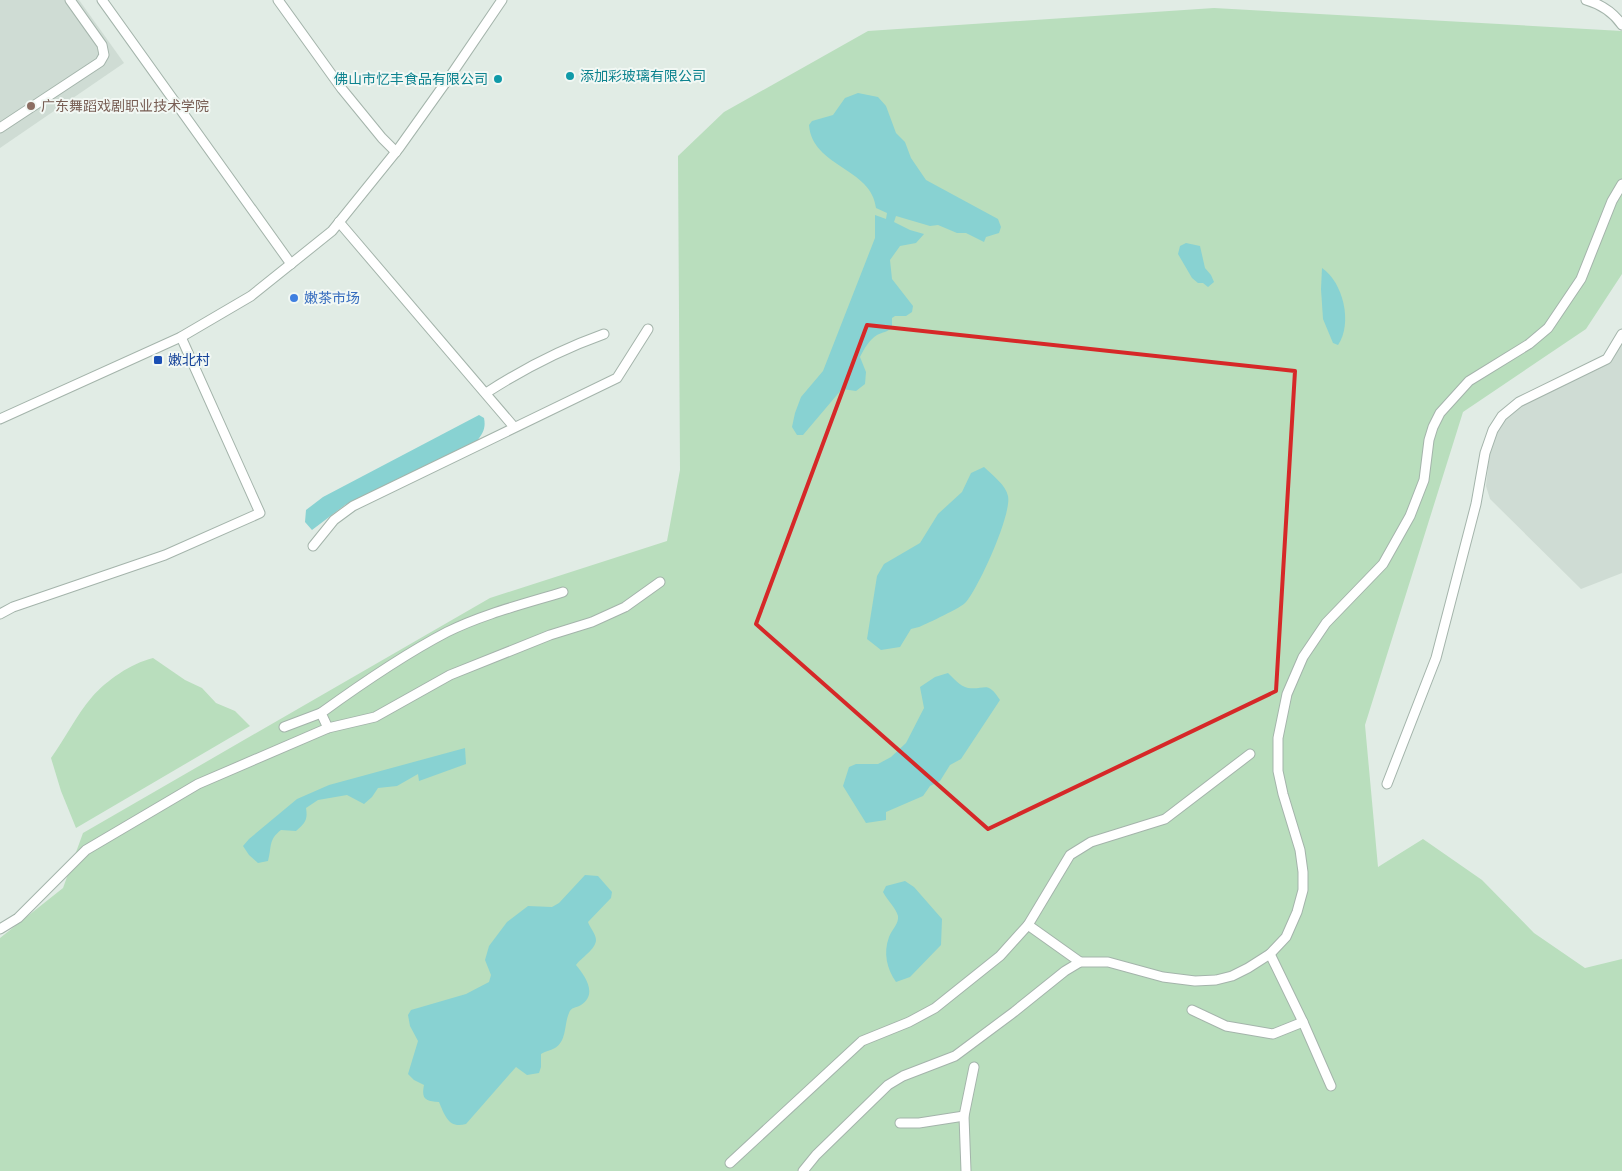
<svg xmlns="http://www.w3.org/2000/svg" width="1622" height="1171" viewBox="0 0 1622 1171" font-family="'Roboto Condensed','Noto Sans SC',sans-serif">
<rect width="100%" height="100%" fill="#e1ece5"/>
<!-- built -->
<g fill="#cfdcd4">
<path d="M0,0H79L124,63L0,148Z"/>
<path d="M1622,339V573L1581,589L1490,499L1486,486L1490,447L1495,433L1504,417L1515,409L1560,384L1605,363Z"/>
</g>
<!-- green -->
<g fill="#b9debd">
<path d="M1214,8L1622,31V274L1586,329L1463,412L1365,725L1378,867L1423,839L1482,880L1534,933L1585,968L1622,959V1171H0V938L63,888L83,833L490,598L667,541L680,470L678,156L724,112L868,31Z"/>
<path d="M153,658L185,680L202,688L216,703L235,711L250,726L76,828L61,791L51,758C65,739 77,714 92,697C107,680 130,664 153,658Z"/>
</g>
<!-- water -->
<g fill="#88d2d2">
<path d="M858,93L878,97L886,106L896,133L905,142L911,158L926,180L998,219L1001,227L999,233L986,237L984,242L966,233H957L938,225L930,226L896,216L894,222L910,230L924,234L916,243L900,246L890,260L892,279L913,306L912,312L906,316H895L892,318V328C887,332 883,332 877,335C869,340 864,349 860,357L866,372L865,384L856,391L842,389L803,435H797L792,427L795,413L801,397L823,371L875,238V215L886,219L887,213L876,208C872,168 812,167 809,125L812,121L833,115L845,98Z"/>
<path d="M1186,243L1200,246L1205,268L1211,275L1214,282L1208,287L1203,283H1198L1192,278L1178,254L1180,246Z"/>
<path d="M1322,268C1343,282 1353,323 1338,345L1333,343L1323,319L1321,289Z"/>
<path d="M479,415L484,418C486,428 483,433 477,441L345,505L312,530L305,522L306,510L323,497Z"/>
<path d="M984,467C992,475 1006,485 1008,496C1012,514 979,587 966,602C961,608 928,623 919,627L911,629L900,647L881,650L867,639L877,576L884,564L920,543L938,514L962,492L971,473Z"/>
<path d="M948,673C954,679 960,686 968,688C986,690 987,680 1000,700L961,759L950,765L940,781L930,786L923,796L886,812V820L866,823L843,786L849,767L856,764H878L891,757L906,743L924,708L920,687L935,677Z"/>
<path d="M465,748L466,764L419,781L418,774L397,786L378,788L372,797L364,804L347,795L318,800L306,808C308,820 305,823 296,831L281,830C268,840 272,847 268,861L258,863L249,855L243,846L249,839L297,799L329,785Z"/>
<path d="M585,875L598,876L612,892L611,898L588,922C590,928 596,934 596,940C596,949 581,958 576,965C585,976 598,994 581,1005C576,1008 571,1007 569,1013C564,1024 567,1041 555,1048C550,1051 545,1051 541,1054V1067L539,1073L527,1075L516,1067L466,1124C449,1129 445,1116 439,1102C426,1101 421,1100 424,1085L414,1080L408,1074L418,1041L410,1026L408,1015L411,1010L466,994L489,982L491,975L485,960L489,946L507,922L528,906L552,907L559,903Z"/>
<path d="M905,881L914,887L942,919L941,945L910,977L896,982C887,969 883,953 889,937C892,929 899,924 898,916C896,908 887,900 883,892L886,886Z"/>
</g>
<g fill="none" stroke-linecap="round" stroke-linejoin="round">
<defs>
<g id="minor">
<path d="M102,0L291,264"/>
<path d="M278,0L342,89L382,138L396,152"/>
<path d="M1586,0C1600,4 1613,12 1622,25"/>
<path d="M0,128L100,62L104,55L102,45L70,0"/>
<path d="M339,222L514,427"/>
<path d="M486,393C523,369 562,349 604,334"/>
<path d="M0,419L181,337L251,296L332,231L399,148L451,75L502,0"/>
<path d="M313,546L334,520L353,506L617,378L648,329"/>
<path d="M0,614L13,607L165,555L260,513L181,337"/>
<path d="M284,727L321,713"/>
<path d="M328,728L321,713C361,684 403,655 447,632C483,614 524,604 563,592"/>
<path d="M1387,784L1436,658L1476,504L1485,453L1493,430L1502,416L1519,402L1607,359L1622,334"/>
<path d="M1028,925L1080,962"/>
<path d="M0,929L18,918L86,850L198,784L328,728L375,717L450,675L550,635L592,622L625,607L660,582"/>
<path d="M1270,954L1303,1022L1331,1086"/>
<path d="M1192,1010L1226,1026L1273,1034L1303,1022"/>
<path d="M900,1123H919L964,1116"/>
<path d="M730,1163L862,1041L909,1022L935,1008L1000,956L1028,925L1070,855L1091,842L1165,819L1250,754"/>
<path d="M803,1171L816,1155L888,1085L903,1076L955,1056L1014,1012L1065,971L1080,962H1108L1163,977L1195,981L1216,980L1232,976L1248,968L1270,954L1286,937L1297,912L1303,890V872L1300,850L1283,794L1278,771V738L1287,694L1303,657L1326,623L1383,564L1410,516L1424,480L1429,440L1433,427L1440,413L1469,381L1529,344L1548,328L1581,279L1612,201L1622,184"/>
<path d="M966,1171L964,1116L974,1067"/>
</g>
</defs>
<!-- minor casing -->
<use href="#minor" stroke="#a4b4ab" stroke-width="11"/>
<!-- minor -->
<use href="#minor" stroke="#fff" stroke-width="9"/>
</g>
<!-- marked area -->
<path fill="none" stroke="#d62828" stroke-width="4" stroke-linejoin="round" d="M867,325L1295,371L1276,691L988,829L756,624Z"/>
<!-- markers -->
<g fill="#0f9aa8" stroke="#f2f8f4" stroke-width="2">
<circle cx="570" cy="76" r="5"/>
<circle cx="498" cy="79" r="5"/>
</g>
<circle fill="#8d6e63" stroke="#f2f8f4" stroke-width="2" cx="31" cy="106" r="5"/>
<circle fill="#3f7fe0" stroke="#f2f8f4" stroke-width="2" cx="294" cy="298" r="5"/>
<rect fill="#1a4fb4" stroke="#f2f8f4" stroke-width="2" x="153" y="355" width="10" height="10" rx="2.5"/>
<g text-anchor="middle" stroke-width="4" stroke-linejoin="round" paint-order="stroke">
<!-- culture labels -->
<g font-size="14" fill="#0d838f" stroke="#f2f8f4" text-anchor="start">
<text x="580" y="81">添加彩玻璃有限公司</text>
<text x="488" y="84" text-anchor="end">佛山市忆丰食品有限公司</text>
</g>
<!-- education labels -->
<g font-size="14" fill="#785e54" stroke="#f2f8f4" text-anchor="start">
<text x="41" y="111">广东舞蹈戏剧职业技术学院</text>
</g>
<!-- shop labels -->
<g font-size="14" fill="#366cbe" stroke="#f2f8f4" text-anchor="start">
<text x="304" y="303">嫩茶市场</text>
</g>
<!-- transit labels -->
<g font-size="14" fill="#164399" stroke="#f2f8f4" text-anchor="start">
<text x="168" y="365">嫩北村</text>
</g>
</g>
</svg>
